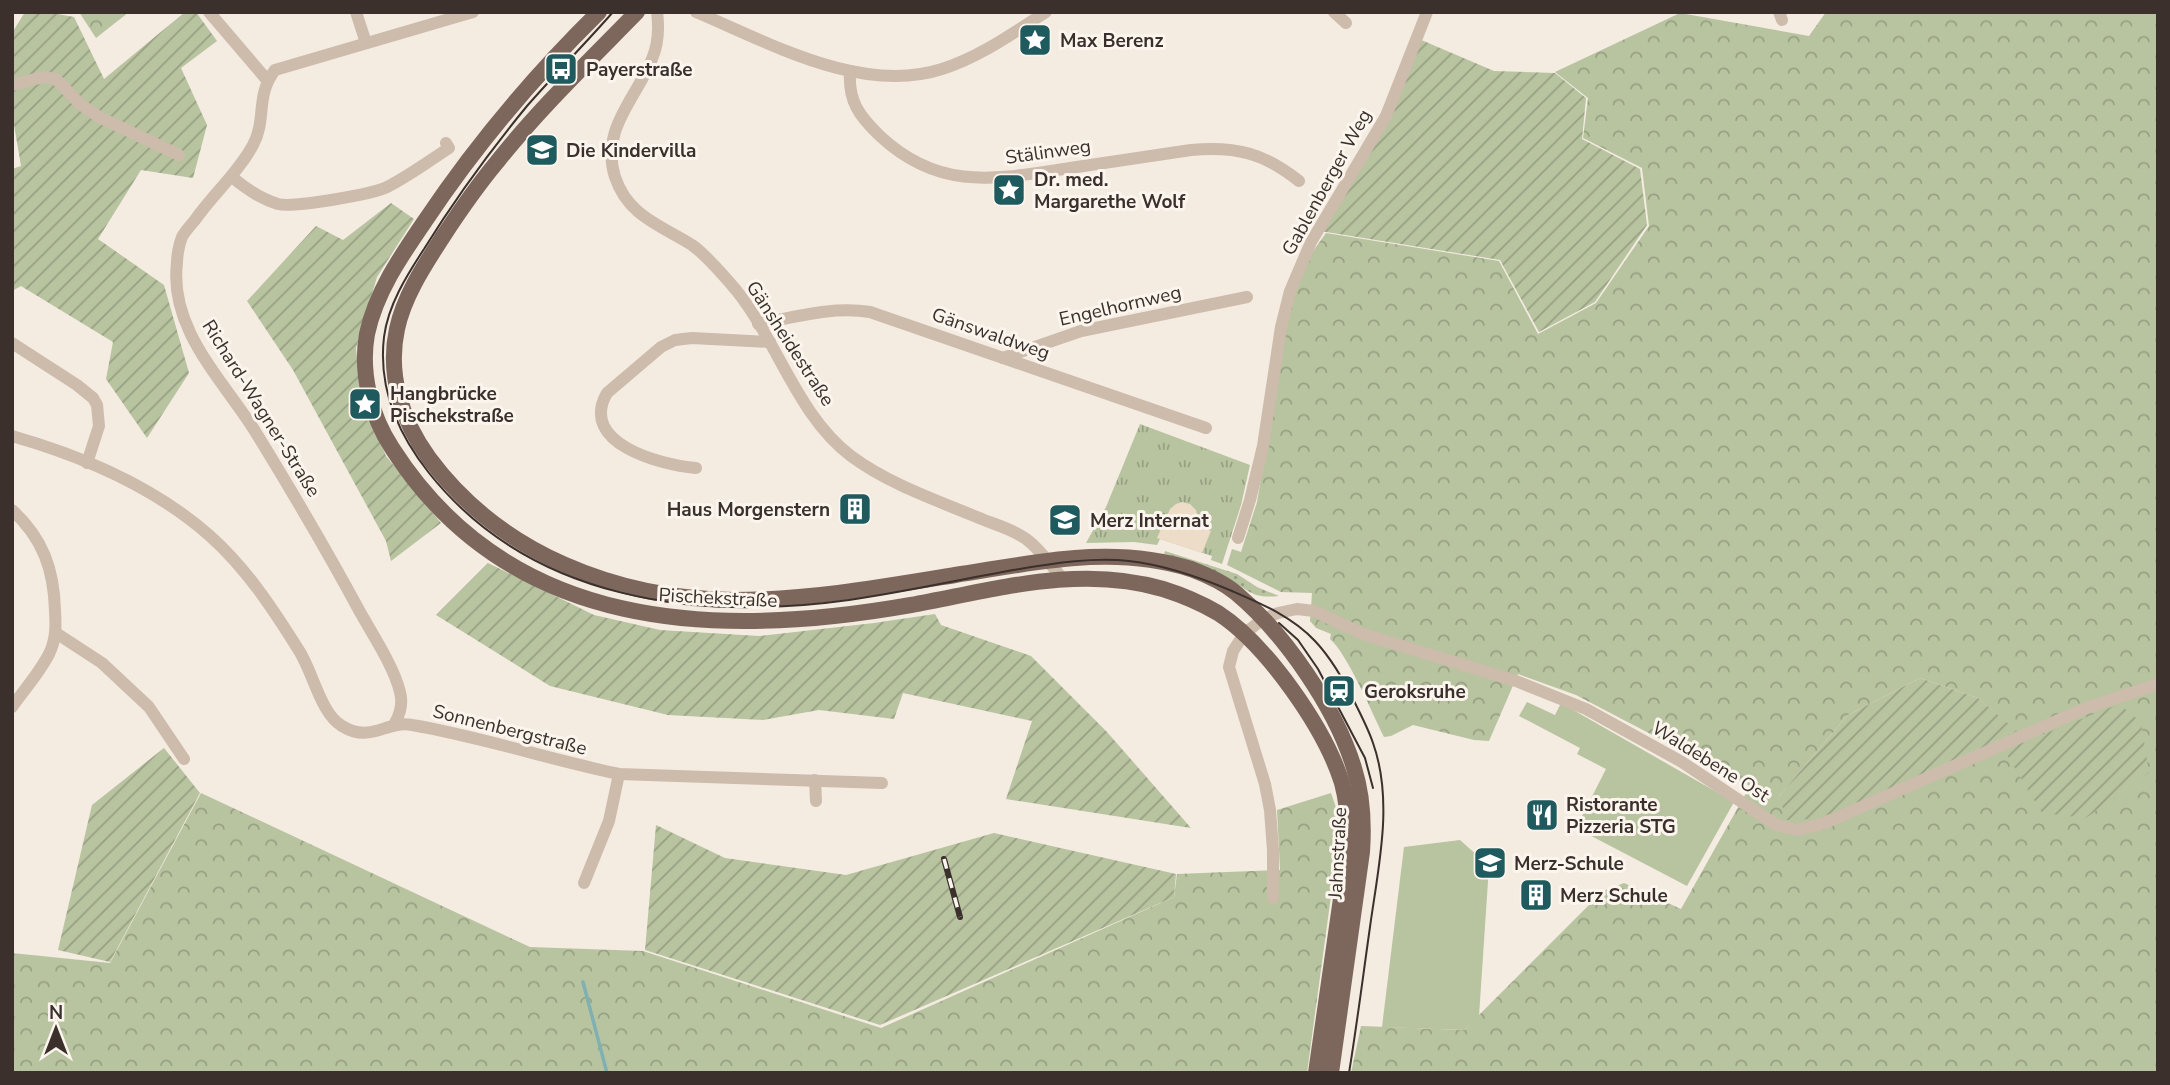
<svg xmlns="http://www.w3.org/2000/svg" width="2170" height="1085" viewBox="0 0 2170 1085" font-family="'Nunito Sans',sans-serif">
<defs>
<pattern id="grass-dots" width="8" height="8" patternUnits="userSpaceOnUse" patternTransform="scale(1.75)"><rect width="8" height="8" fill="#b8c4a0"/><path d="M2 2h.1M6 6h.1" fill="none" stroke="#97a083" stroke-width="1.8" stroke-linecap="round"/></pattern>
<pattern id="forest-crowns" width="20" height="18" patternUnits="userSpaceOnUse" patternTransform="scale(1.75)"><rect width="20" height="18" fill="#b8c4a0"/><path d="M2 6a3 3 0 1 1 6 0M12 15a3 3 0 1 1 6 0" fill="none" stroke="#97a083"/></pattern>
<pattern id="park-tufts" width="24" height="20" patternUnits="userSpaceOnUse" patternTransform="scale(1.75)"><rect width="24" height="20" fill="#b8c4a0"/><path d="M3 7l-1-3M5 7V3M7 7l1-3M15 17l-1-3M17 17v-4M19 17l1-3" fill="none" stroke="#97a083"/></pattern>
<pattern id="garden-furrows" width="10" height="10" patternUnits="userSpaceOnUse" patternTransform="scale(1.75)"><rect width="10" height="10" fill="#b8c4a0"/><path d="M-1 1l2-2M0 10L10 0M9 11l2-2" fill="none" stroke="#97a083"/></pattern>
</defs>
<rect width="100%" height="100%" fill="#f4ebe1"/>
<!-- grass -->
<path fill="url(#grass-dots)" d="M1165,551L1237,574L1257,587L1279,596C1251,599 1250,590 1227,579C1207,568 1185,560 1164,554Z"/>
<!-- forest -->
<g fill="url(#forest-crowns)" fill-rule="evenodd">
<path d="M79,12H129L96,38Z"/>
<path d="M1826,12H2158V1073H1351L1361,1026L1464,1030L1603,891L1624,883L1681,909L1750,786L1576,695L1518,674L1489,741L1474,740L1413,725L1391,736L1384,737C1373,715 1347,653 1330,639L1331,634L1316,628L1310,621L1312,593L1281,592L1227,565L1232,549L1241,552L1257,502L1289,310L1304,264L1326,233L1499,261L1538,334L1596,303L1649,226L1642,168L1583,138L1588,98L1555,72L1680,13L1809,36ZM1920,678L1978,698L2016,731L1841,811L1779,796L1848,715Z"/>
<path d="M201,793L530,947L643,951L881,1028L1174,897L1177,874L1280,870L1277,810L1331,793L1341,822L1307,1073H12V953L110,963Z"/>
</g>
<!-- park -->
<path fill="url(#park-tufts)" d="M1140,424L1250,465L1241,505L1222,564L1211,560L1212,556L1160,539L1157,545L1134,542L1086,543L1106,507Z"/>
<!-- garden -->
<g fill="url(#garden-furrows)">
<path d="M25,12H47L74,17L104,79L185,12H196L217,41L181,68L207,125L193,178L141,170L98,239L164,285L189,373L147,438L106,379L113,342L21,286L12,291V169L21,166L12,113V33Z"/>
<path d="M1419,39L1494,71L1555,73L1586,98L1582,139L1640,169L1647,225L1595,302L1539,332L1500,260L1320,231Z"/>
<path d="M391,203L414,219L377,277L356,348L361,395L386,456L441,523L391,561L386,541L293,370L247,301L316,226L343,240Z"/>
<path d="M488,563L594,615L660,630L759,636L874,623L935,614L941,625L1031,656L1107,732L1191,828L1006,799L1032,721L903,693L894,719L819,710L763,720L668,715L550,686L436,615Z"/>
<path d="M1920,678L1978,698L2017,731L1841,811L1812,819L1787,820L1779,796L1848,715Z"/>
<path d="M2119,704L2141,722L2149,773L2086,818L2042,813L2004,750Z"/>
<path d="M164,748L200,793L110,962L58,950L92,805Z"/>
<path d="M656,825L725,858L846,875L994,833L1176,874L1174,897L880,1025L645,950Z"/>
</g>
<!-- pitch -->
<g fill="#b8c4a0">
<path d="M1527,702L1555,715L1561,703L1734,802L1687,886L1576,828L1606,769L1577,754L1580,748L1519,716Z"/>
<path d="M1460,840L1489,866L1479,1016L1464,1030L1382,1027L1404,847Z"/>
</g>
<!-- plaza -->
<path fill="#ecdcc8" d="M1182,502L1190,504L1196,510L1198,517L1197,525L1211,531L1202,553L1157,538L1170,509L1176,504Z"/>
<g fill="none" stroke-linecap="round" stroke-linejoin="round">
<!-- stream -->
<path stroke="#7fb0b2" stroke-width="3.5" d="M583,982L607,1073"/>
<!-- minor -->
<g stroke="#cdbbac" stroke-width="12">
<path d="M209,12L267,80"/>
<path d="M356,12L366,43"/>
<path d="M657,12C659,27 658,45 652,59C636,99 600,129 615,177C628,216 660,225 692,245C706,255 725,277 736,290C778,342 797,415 851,456C890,485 939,501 984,520C997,525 1011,529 1023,537C1037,545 1052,567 1063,579"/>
<path d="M696,12C770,43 861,95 942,69C980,57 1013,33 1046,12"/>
<path d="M1334,12L1346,23"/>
<path d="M1779,12L1782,20"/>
<path d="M850,71C848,101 859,116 880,136C940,192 996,179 1070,168C1110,162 1151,156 1191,150C1236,146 1264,153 1299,181"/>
<path d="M12,85L43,77L56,79L80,104L99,117L179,155"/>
<path d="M232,177C245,188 261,199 278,204C294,208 375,194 389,186C410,175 429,161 449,148L446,143"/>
<path d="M758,324C795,317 833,306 870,312L1206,428"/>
<path d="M12,343L77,385L93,398L97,405L99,426L87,463"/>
<path d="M1003,358L1081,331L1247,297"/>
<path d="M12,436C82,456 156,488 210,536C246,568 273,609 298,649C313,671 320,713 342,726C371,744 386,720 412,725C483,737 550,760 619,774L882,783"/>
<path d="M696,468C660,465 578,443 607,393L661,347L675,340L692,338L770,342"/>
<path d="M12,510C43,538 54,570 55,611C56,626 56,640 49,654C40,672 24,690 12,707"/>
<path d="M1238,538L1250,500L1263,446L1281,327L1290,291L1311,242L1386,116L1427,12"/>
<path d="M56,633L102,663L149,707L184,759"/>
<path d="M395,723C400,714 403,703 400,692C394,667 373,635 360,612C326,549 290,488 253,428C221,378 169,328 177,263C177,256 179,244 182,237C185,231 191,225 195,220C213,194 238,173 253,145C267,119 255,96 275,70L473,12"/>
<path d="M815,780L816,801"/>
<path d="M584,883L609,821L619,774"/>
<path d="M1273,898V850L1270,810L1265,784L1229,667L1233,651L1244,634L1263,619L1278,613L1297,609L1314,611L1363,634L1516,681L1586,709L1682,762L1776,825L1798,830L1825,823L2086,708L2158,684"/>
</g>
<!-- major -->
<g stroke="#7d675c" stroke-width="16">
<path d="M599,12C534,76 475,146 425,221C401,256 376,292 367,334C360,373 371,416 392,448C510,633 718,639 911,605C994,590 1080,564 1163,589C1182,595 1201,603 1218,613C1266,644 1325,728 1342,783C1348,805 1349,827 1348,850L1316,1073"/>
<path d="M637,12C589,61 539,109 497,162C477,186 459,212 442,238C424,266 404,296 397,329C387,375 402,421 429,458C500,554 617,599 734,600C808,600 882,587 955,575C1034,563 1112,544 1191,569C1207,575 1223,582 1236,593C1284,633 1336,708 1354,768C1363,796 1364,823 1362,852L1331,1073"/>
</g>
<!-- tram -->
<g stroke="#3b302b" stroke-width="2">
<path d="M613,12C585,44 555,74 527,106C490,151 455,199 424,249C407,275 388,305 384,337C378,388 398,434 429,473C531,601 697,621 849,600C904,592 958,580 1013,570C1051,564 1090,557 1129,561C1165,565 1199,577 1232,591C1262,604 1293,617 1315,641C1333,660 1346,684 1357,707C1363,719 1369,731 1373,743C1394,802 1378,868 1370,927C1363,976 1357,1024 1349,1073"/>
<path d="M1279,623L1298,640L1318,669L1365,758L1373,788"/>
</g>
<defs>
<path id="rail" d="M944,859L960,917"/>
</defs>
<!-- rail casing -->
<use href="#rail" stroke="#3b302b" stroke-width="6"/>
<!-- rail -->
<use href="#rail" stroke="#fbf5ee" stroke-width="3.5" stroke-dasharray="10" stroke-linecap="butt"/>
</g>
<!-- icons -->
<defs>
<symbol id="sight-square" viewBox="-11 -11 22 22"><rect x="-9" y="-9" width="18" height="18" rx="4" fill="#1f5a5e" stroke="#fbf5ee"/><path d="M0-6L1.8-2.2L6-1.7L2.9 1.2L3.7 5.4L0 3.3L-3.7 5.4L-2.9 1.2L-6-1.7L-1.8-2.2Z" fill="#fff"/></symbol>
<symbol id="bus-square" viewBox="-11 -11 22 22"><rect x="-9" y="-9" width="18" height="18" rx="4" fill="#1f5a5e" stroke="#fbf5ee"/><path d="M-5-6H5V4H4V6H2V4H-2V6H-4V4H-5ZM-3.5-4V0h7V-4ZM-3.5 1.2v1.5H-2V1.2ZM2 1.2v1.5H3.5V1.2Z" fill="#fff"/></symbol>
<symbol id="school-square" viewBox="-11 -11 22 22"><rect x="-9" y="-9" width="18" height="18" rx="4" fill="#1f5a5e" stroke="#fbf5ee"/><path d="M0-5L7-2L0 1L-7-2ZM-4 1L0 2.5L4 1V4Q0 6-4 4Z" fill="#fff"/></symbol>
<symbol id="building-square" viewBox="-11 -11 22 22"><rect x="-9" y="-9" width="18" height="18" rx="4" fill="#1f5a5e" stroke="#fbf5ee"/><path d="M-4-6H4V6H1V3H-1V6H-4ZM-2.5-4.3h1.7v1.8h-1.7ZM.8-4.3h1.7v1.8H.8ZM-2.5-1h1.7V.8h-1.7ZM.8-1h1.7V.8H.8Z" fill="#fff"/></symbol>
<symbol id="station-square" viewBox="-11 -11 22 22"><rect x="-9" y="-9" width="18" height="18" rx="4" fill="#1f5a5e" stroke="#fbf5ee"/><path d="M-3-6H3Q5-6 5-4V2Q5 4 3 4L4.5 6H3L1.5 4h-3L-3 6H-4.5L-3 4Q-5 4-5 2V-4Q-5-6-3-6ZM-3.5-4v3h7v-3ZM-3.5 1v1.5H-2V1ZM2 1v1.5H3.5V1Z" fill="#fff"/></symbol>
<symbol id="restaurant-square" viewBox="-11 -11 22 22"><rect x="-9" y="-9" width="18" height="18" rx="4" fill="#1f5a5e" stroke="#fbf5ee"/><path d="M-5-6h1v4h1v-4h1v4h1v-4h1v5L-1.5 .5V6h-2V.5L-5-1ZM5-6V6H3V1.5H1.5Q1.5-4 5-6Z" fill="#fff"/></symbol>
</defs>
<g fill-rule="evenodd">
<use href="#sight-square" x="1016" y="21" width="38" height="38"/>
<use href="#bus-square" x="542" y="50" width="38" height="38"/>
<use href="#school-square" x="523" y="131" width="38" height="38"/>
<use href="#sight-square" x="990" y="171" width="38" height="38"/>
<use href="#sight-square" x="346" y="385" width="38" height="38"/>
<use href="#building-square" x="836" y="490" width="38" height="38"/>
<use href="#school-square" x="1046" y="501" width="38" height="38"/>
<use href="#station-square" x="1320" y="672" width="38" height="38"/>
<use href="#restaurant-square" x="1523" y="796" width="38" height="38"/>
<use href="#school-square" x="1471" y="844" width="38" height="38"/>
<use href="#building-square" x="1517" y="876" width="38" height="38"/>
</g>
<g text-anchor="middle" stroke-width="6" stroke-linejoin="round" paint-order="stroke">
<!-- poi labels -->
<g font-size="19" font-weight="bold" fill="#3b302b" stroke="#fbf5ee" text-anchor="start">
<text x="1060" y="47">Max Berenz</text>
<text x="586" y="76">Payerstraße</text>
<text x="566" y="157">Die Kindervilla</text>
<text x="1034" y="186">Dr. med.<tspan x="1034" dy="22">Margarethe Wolf</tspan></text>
<text x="390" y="400">Hangbrücke<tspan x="390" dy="22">Pischekstraße</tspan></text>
<text x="830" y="516" text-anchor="end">Haus Morgenstern</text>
<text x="1090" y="527">Merz Internat</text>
<text x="1364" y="698">Geroksruhe</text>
<text x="1566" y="811">Ristorante<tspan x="1566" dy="22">Pizzeria STG</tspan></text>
<text x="1514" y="870">Merz-Schule</text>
<text x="1560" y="902">Merz Schule</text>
</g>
<!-- street labels -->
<g font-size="19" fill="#3b302b" stroke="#fbf5ee">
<text transform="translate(1048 151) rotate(-8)" y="7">Stälinweg</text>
<text transform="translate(1326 182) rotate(-61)" y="7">Gablenberger Weg</text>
<text transform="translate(1120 305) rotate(-13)" y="7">Engelhornweg</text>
<text transform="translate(991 333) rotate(19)" y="7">Gänswaldweg</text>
<text transform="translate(791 343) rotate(57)" y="7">Gänsheidestraße</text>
<text transform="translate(262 408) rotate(58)" y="7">Richard-Wagner-Straße</text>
<text transform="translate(718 597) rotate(3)" y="7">Pischekstraße</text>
<text transform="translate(510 729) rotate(14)" y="7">Sonnenbergstraße</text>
<text transform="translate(1711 761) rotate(32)" y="7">Waldebene Ost</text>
<text transform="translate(1337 853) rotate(-87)" y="7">Jahnstraße</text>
</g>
</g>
<!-- border -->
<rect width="2170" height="1085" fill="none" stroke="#3b302b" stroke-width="28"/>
<!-- north arrow -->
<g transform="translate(56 1029)" stroke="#fbf5ee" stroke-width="5" paint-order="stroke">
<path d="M0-5L12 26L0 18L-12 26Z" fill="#3b302b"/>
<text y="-10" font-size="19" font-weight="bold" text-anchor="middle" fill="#3b302b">N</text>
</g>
</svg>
